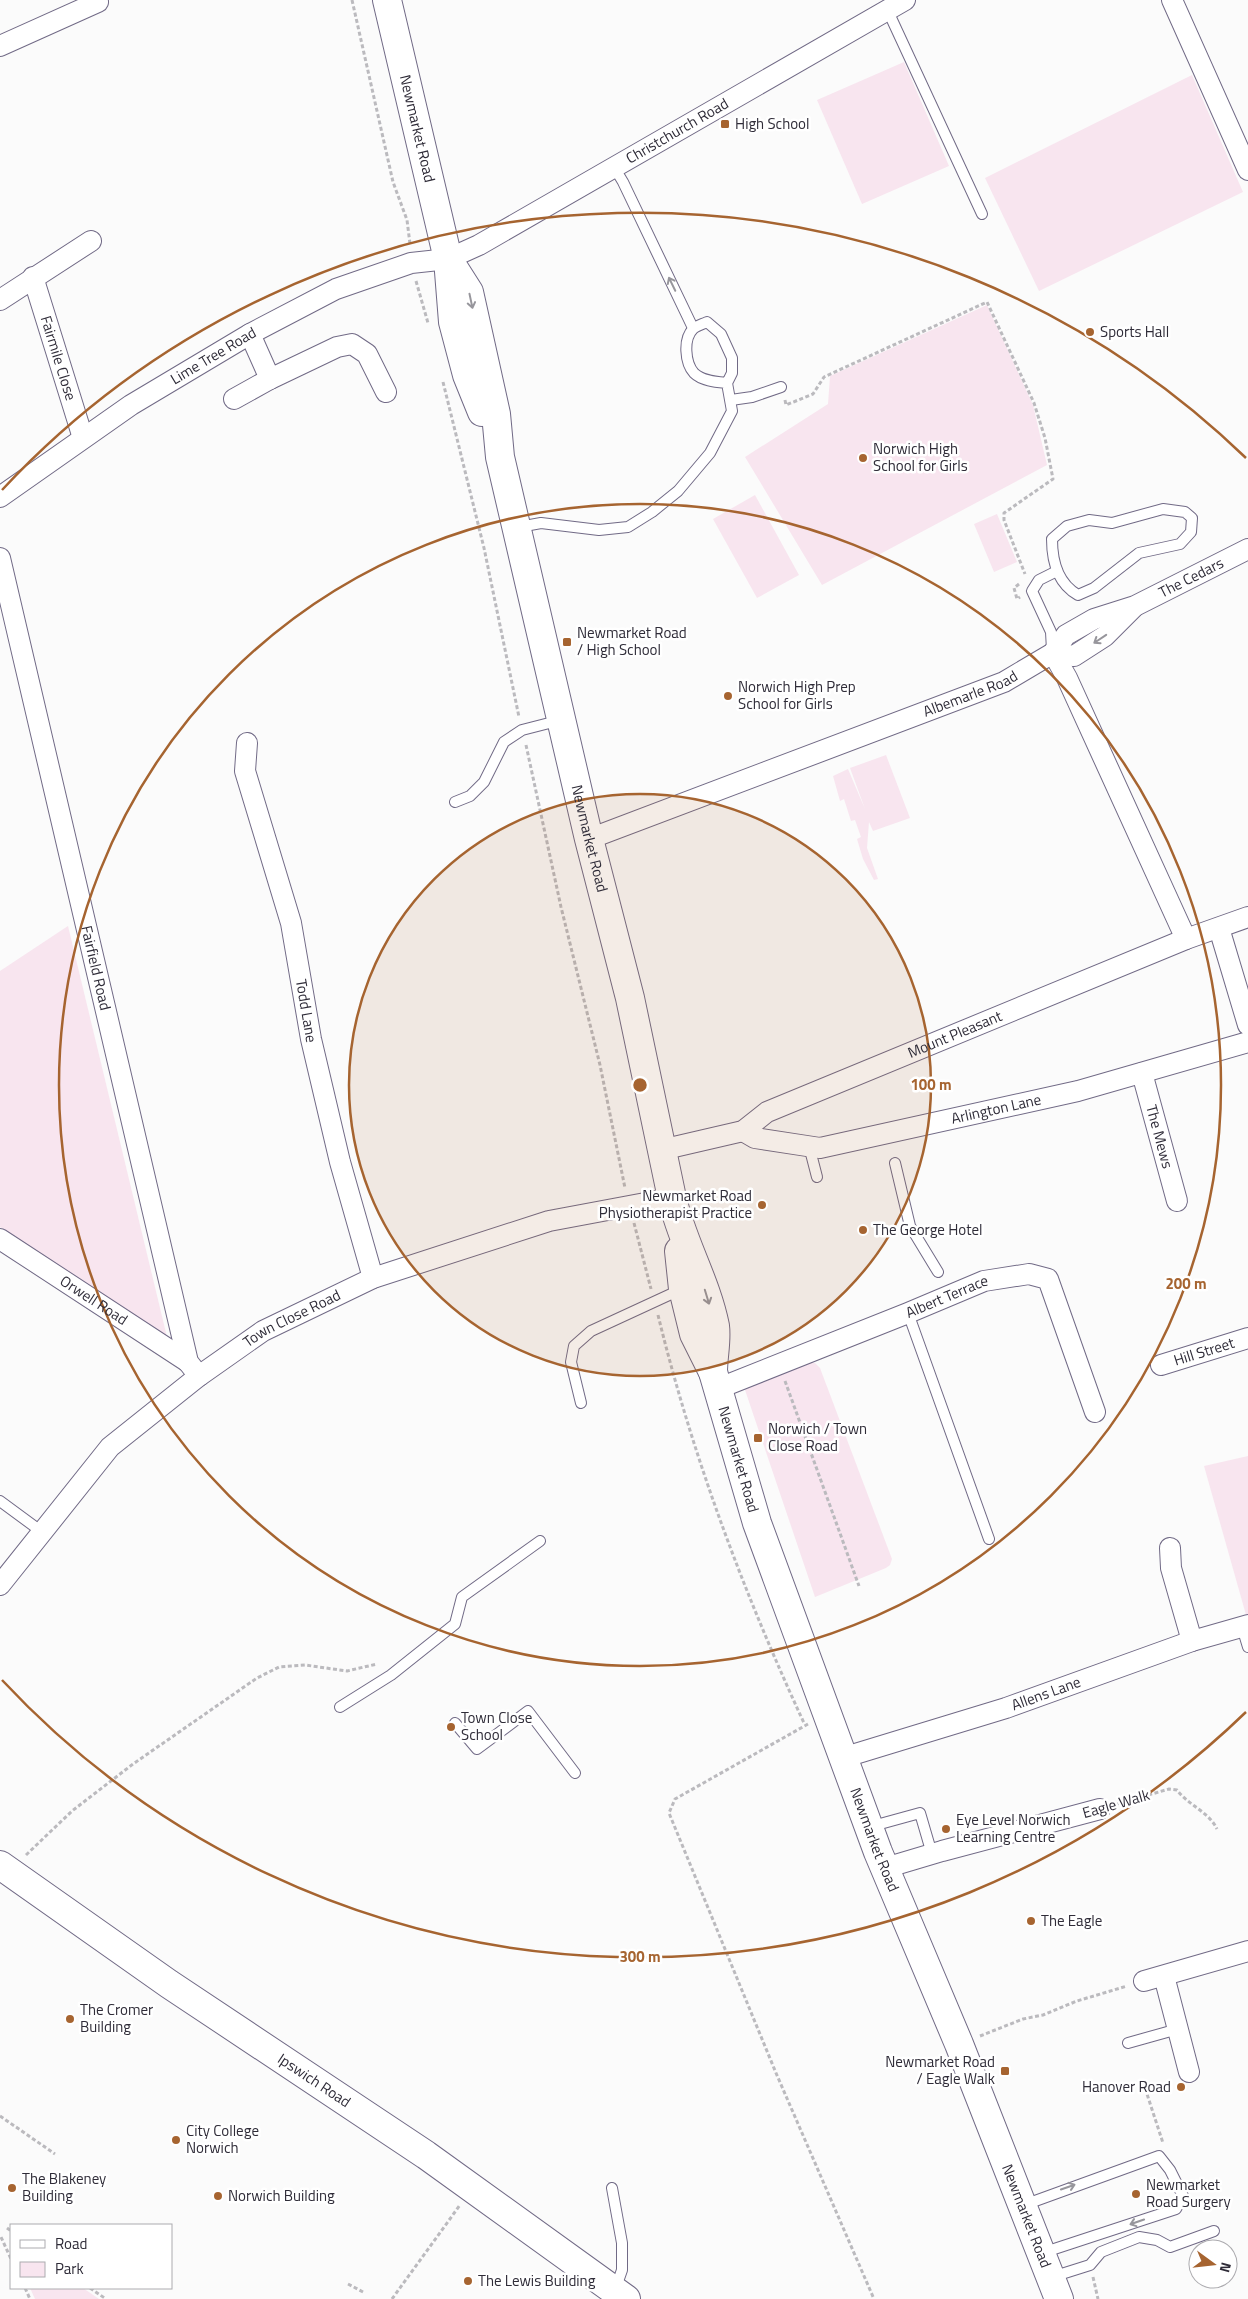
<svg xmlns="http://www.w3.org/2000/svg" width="1248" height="2299" viewBox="0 0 1248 2299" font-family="'Titillium Web',sans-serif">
<rect width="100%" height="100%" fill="#fbfbfb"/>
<!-- green -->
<g fill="#f8e5ef">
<path d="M904,62L949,166L862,204L817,100Z"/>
<path d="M1192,75L1243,192L1039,291L985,178Z"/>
<path d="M987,305L1033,405L1047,465L822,585L745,457L828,404L830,376Z"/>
<path d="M755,495L799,575L757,598L713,519Z"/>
<path d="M997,514L1017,562L994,572L974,524Z"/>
<path d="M886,755L910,818L873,831L869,822L867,848L878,879L874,880L863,859L857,839L861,837L855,820L851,821L844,799L840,801L833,776L848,769L865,809L850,768Z"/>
<path d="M68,926L167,1337H160L0,1227V971Z"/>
<path d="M805,1363H815L820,1368L892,1559L890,1565L886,1568L815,1597L743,1384Z"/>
<path d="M1248,1456V1622L1204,1466Z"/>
<path d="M30,2288H83L99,2299H35Z"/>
</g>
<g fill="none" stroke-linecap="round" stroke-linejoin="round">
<defs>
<g id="service">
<path d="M887,9L982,214"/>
<path d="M614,167L623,182L693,328"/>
<path d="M731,400L752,397L781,387"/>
<path d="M1163,509L1185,512L1192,518L1191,532L1180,544L1139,553L1094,588L1078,595C1057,583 1052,561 1052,539L1067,526L1089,520L1112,523Z"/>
<path d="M519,527L541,523L599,530L628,527L652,512L678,491L710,453L732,411L727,383L732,373V358L721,334L707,322C703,324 696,326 693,329C683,339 685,363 694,373C702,381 717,382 727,383"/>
<path d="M1052,650L1051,632L1032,591L1039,580L1057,571"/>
<path d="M455,802L470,796L484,782L504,742L522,730L561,720"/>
<path d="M809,1146L817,1177"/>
<path d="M895,1163L910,1226L938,1272"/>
<path d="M908,1313L989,1539"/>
<path d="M581,1403L571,1362L574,1346L591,1331L682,1289"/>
<path d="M0,1501L42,1532"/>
<path d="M1242,1627L1248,1647"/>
<path d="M340,1707L391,1675L455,1624L462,1597L540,1541"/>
<path d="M455,1723L477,1749L528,1711L575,1773"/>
<path d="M869,1827L920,1813L932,1854"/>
<path d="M1128,2043L1178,2029"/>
<path d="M612,2188L622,2243V2270L615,2290"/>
<path d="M1024,2205L1159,2156L1170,2170L1183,2196L1176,2209L1042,2253"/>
<path d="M1052,2277L1090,2265L1101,2252L1139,2237L1157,2240L1170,2247L1214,2231"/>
</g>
<g id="minor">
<path d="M1172,0L1248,170"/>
<path d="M0,46L98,2"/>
<path id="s1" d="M33,277L83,438"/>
<path d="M0,300L91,241"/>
<path d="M250,334L270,379L337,347L352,344L367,354L386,392"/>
<path d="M234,399L270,379"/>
<path id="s2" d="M0,497L131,405L250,334L336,289L411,263L448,259L479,245L905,0"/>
<path id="s3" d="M0,558L188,1362L199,1376"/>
<path d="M1053,653L1067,678L1186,939"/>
<path d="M1053,653L1074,656L1105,636L1133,608"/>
<path id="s4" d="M247,743L245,771L291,923L311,1039L340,1162L373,1278"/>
<path id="s5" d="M589,839L1004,682L1053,653L1066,635L1094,619L1135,606L1248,549"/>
<path d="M1219,928L1248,1025"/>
<path id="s6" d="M1142,1073L1177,1201"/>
<path id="s7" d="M743,1131L755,1138L820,1148L1078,1091L1248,1042"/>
<path id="s8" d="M661,1150L743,1131L767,1112L1186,939L1248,917"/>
<path id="s9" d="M0,1239L188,1362"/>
<path id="s10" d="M1161,1365L1248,1338"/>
<path id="s11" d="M717,1389L908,1313L984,1281L1029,1274L1048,1279L1095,1412"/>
<path d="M1170,1548L1171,1568L1192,1641"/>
<path id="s12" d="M0,1585L110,1447L199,1376L263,1331L373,1278L549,1221L672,1198"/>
<path id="s13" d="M842,1758L1006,1708L1192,1641L1248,1625"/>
<path d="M885,1868L942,1851L1100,1809"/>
<path d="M1164,1976L1189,2072"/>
<path d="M1144,1981L1248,1951"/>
</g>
<g id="primary">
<path id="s14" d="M387,0L448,259L453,322L467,375L482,412"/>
<path id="s15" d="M448,259L469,292L496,414L500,457L589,839L630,998L672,1198C682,1242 706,1281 715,1326C717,1340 713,1357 713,1372"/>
<path id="s16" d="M679,1251L683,1289L694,1334L713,1372L757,1523L878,1852L959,2044L1059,2299"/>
<path id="s17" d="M0,1865L169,1984L426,2155L626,2299"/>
</g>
</defs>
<!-- service casing -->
<use href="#service" stroke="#716a86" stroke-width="12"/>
<!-- minor casing -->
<use href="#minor" stroke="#716a86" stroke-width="22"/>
<!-- primary casing -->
<use href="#primary" stroke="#716a86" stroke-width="30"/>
<!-- path -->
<g stroke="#bbbabe" stroke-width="3" stroke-dasharray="4 2.5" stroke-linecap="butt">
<path d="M352,0L393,182L407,220L410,244"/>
<path d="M416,281L428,323"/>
<path d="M443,382L484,548L519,717"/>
<path d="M785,400L786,405L813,394L824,377L987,302L1034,403L1045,438L1053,479L1004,513V520L1025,574"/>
<path d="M1019,584L1014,588L1017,599L1020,597"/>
<path d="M526,745L561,907L600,1065L625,1188"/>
<path d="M634,1223L651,1289"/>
<path d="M658,1315C692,1455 743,1591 804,1723"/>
<path d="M785,1381L859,1586"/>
<path d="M808,1724L675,1799L669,1813L776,2073L874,2299"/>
<path d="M1117,1804L1169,1789L1177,1790C1188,1805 1209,1812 1217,1829"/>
<path d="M26,1855L72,1811L133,1764L257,1678L279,1667L305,1665L347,1671L377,1664"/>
<path d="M980,2036L1023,2019L1043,2015L1077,2001L1127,1986"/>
<path d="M1155,2089L1146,2091L1163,2143"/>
<path d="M0,2116L55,2154"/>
<path d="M7,2228L11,2231"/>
<path d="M1,2237L11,2259"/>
<path d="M1093,2277L1098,2299"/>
<path d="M348,2284L365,2293"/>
<path d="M25,2288L30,2299"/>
<path d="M90,2288L106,2299"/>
<path d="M392,2299L460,2205"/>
</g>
<!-- service -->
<use href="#service" stroke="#fff" stroke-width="10"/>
<!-- minor -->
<use href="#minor" stroke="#fff" stroke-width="20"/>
<!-- primary -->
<use href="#primary" stroke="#fff" stroke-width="28"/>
</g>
<!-- one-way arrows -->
<defs><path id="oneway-shaft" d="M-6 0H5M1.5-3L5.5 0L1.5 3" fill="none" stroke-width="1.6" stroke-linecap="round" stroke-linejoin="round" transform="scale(1.25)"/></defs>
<g stroke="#97969c">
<use href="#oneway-shaft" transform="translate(672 284) rotate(-116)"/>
<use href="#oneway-shaft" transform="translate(471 301) rotate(78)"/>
<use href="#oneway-shaft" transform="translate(1100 639) rotate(146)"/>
<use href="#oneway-shaft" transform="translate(707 1297) rotate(73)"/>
<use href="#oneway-shaft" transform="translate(1068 2187) rotate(-19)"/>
<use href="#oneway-shaft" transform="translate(1137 2222) rotate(161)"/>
</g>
<!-- distance rings -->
<circle cx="640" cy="1085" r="291" fill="#a66430" fill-opacity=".12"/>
<g fill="none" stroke="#a66430" stroke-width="2.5">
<circle cx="640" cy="1085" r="291"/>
<circle cx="640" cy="1085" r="581"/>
<path d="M1246 1712A872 872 0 0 1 2 1680M2 490A872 872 0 0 1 1246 458"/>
</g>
<!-- markers -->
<g fill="#a66430" stroke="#fff" stroke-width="2">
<rect x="720" y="119" width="10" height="10" rx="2.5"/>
<circle cx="1090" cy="332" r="5"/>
<circle cx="863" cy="458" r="5"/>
<rect x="562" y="637" width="10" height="10" rx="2.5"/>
<circle cx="728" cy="696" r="5"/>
<circle cx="762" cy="1205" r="5"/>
<circle cx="863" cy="1230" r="5"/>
<rect x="753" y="1433" width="10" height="10" rx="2.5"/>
<circle cx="451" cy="1727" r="5"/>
<circle cx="946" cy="1829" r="5"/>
<circle cx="1031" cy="1921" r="5"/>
<circle cx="70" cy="2019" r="5"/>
<rect x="1000" y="2066" width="10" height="10" rx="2.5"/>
<circle cx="1181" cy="2087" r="5"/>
<circle cx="176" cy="2140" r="5"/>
<circle cx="12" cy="2188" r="5"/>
<circle cx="1136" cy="2194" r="5"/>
<circle cx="218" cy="2196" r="5"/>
<circle cx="468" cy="2281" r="5"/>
</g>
<g text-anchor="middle" stroke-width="5" stroke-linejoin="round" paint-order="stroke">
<!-- poi labels -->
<g font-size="15" fill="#2f2c38" stroke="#fff" text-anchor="start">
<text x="735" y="129">High School</text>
<text x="1100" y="337">Sports Hall</text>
<text x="873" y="454">Norwich High<tspan x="873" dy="17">School for Girls</tspan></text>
<text x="577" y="638">Newmarket Road<tspan x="577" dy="17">/ High School</tspan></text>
<text x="738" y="692">Norwich High Prep<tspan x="738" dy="17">School for Girls</tspan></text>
<text x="752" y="1201" text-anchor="end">Newmarket Road<tspan x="752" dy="17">Physiotherapist Practice</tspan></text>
<text x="873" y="1235">The George Hotel</text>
<text x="768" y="1434">Norwich / Town<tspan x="768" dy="17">Close Road</tspan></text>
<text x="461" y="1723">Town Close<tspan x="461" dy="17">School</tspan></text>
<text x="956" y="1825">Eye Level Norwich<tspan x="956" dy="17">Learning Centre</tspan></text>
<text x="1041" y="1926">The Eagle</text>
<text x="80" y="2015">The Cromer<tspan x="80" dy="17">Building</tspan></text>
<text x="995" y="2067" text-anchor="end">Newmarket Road<tspan x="995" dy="17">/ Eagle Walk</tspan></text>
<text x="1171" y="2092" text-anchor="end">Hanover Road</text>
<text x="186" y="2136">City College<tspan x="186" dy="17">Norwich</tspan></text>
<text x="22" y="2184">The Blakeney<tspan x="22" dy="17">Building</tspan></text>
<text x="1146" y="2190">Newmarket<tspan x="1146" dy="17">Road Surgery</tspan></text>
<text x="228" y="2201">Norwich Building</text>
<text x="478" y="2286">The Lewis Building</text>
</g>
<!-- street labels -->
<g font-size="15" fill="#2f2c38" stroke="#fff">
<text dy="5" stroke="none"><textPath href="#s14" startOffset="132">Newmarket Road</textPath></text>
<text dy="5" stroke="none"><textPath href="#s2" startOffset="775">Christchurch Road</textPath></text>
<text dy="5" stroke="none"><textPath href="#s2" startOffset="256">Lime Tree Road</textPath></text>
<text dy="5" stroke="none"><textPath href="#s1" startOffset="85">Fairmile Close</textPath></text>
<text dy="5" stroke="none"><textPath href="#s5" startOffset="661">The Cedars</textPath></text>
<text dy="5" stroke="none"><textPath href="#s5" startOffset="408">Albemarle Road</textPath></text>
<text dy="5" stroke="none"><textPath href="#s15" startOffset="599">Newmarket Road</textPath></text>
<text dy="5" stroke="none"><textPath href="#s3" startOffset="421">Fairfield Road</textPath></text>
<text dy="5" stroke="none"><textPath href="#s4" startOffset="276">Todd Lane</textPath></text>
<text dy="5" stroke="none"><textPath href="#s8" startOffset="318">Mount Pleasant</textPath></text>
<text dy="5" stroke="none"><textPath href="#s7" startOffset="260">Arlington Lane</textPath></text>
<text dy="5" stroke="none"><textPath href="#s6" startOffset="66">The Mews</textPath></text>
<text dy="5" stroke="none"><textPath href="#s11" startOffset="248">Albert Terrace</textPath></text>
<text dy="5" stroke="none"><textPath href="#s9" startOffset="112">Orwell Road</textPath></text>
<text dy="5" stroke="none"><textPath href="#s12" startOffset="400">Town Close Road</textPath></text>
<text dy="5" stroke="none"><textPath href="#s10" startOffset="45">Hill Street</textPath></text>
<text dy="5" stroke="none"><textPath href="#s16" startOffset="218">Newmarket Road</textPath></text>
<text dy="5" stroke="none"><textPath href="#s13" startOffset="214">Allens Lane</textPath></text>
<text transform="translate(1116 1804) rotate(-16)" y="5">Eagle Walk</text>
<text dy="5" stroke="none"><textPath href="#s16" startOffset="622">Newmarket Road</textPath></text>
<text dy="5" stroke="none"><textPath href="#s17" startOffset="381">Ipswich Road</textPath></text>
<text dy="5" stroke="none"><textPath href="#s16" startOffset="1028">Newmarket Road</textPath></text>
</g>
</g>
<circle cx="640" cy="1085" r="8" fill="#a66430" stroke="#fff" stroke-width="2.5"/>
<g font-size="15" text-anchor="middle" font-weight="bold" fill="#a66430" stroke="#fff" stroke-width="5" stroke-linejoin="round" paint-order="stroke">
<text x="931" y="1090">100 m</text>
<text x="1186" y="1289">200 m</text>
<text x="640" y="1962">300 m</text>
</g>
<!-- legend -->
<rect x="10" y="2224" width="162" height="65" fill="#ffffff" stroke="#acabaf"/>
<rect x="20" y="2240" width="25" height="8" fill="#ffffff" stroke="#acabaf"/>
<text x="55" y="2249" font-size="15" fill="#2f2c38">Road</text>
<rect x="20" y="2262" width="25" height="15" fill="#f8e5ef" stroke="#acabaf"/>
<text x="55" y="2274" font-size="15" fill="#2f2c38">Park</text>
<!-- north arrow -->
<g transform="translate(1213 2264) rotate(105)"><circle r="24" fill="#ffffff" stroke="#acabaf"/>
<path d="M0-4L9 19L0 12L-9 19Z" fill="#a66430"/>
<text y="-8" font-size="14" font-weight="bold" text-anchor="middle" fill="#2f2c38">N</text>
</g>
</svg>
